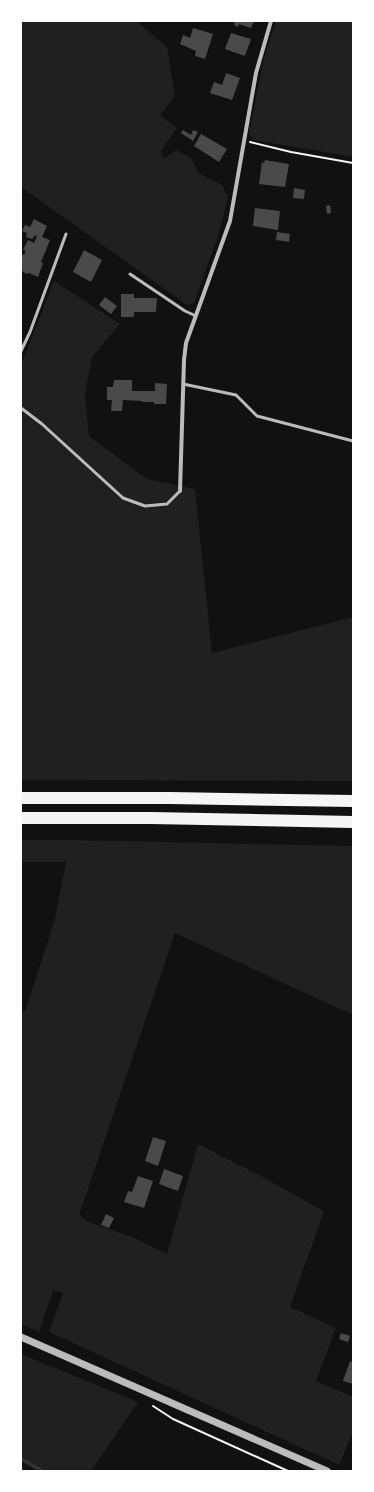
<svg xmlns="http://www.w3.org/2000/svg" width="374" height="1492" viewBox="0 0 374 1492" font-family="Barlow,sans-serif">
<rect width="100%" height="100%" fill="#111"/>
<!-- green -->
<g fill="#202020">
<path d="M21,21H136L167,47L175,96L160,115L177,128L161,151L164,159L176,150L192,159L198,173L222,185L228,197L219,233L194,303L187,305L21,187Z"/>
<path d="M276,21H353V157L254,140L249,133L264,58Z"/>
<path d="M54,281L120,324L92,357L85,394L89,436L147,479L195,489L212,653L353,617V781L21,780V365Z"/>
<path d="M21,840H71L353,846V1015L175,933L79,1215L88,1222L132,1237L167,1254L198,1144L259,1175L324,1211L290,1307L336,1328L316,1381L353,1397V1431L339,1465L49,1332L63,1293L53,1290L39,1332L21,1324V1012L25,1011L55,919L66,862H21Z"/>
<path d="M21,1354L138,1402L91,1471H44L21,1457Z"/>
</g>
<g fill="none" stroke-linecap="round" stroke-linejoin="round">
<!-- stream -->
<path stroke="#333" stroke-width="3.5" d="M21,1459L42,1471"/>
</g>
<!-- building -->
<g fill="#4a4a4a">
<path d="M235,21H254L251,28L239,24L238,27L234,25Z"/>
<path d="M193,28L213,34L205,59L195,56L196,51L180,44L183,35L190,38Z"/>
<path d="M231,33L251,39L245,56L225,49Z"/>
<path d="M226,73L240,78L232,100L210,93L214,82L222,85Z"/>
<path d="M183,130L191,135L193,130L198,132L193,141L181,133Z"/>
<path d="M201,134L227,149L219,162L194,146Z"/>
<path d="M265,160L289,164L285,187L259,184L262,162L264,163Z"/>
<path d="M294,188L305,190L304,199L293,198Z"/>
<path d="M330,205L331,213L327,214L326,206Z"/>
<path d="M255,208L280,211L278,230L253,226Z"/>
<path d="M34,219L47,226L42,237L50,240L41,262L43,263L38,277L29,273L26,274L21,270V254L24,255L26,251L23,250L28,240L34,243L37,236L35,235L32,239L26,237L27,233L22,231L25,225L30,227Z"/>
<path d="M277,232L290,234L289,242L276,240Z"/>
<path d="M84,250L102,260L91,282L73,272Z"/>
<path d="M121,294H134V298H157L156,312H134V317H121Z"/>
<path d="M105,297L117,306L111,314L99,305Z"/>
<path d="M114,380H132V391H155V383L167,384L166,404H154V402H142V401L123,400L122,411H111L112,400H107V387H113Z"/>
<path d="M153,1137L166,1141L158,1166L145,1161Z"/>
<path d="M164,1169L183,1176L178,1191L159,1184Z"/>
<path d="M138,1176L153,1181L144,1208L124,1202L128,1191L132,1192Z"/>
<path d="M106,1214L114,1218L109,1228L101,1225Z"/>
<path d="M341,1333L350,1336L348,1342L339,1339Z"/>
<path d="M350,1361L353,1362V1384L343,1381Z"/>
</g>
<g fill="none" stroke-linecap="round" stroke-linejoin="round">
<!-- path -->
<g stroke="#f5f5f5" stroke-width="2">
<path d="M250,142L291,152L353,163"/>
<path d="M153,1406L173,1419L288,1471"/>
</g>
<!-- service -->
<g stroke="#bcbcbc" stroke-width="3">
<path d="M130,274L185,311L196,316"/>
<path d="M21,351L30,332L66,234"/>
<path d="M183,384L236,395L257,416L353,441"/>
<path d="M21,408L42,424L123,498L145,506L167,504L180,491"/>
</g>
<!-- minor -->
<path stroke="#bcbcbc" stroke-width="4" d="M180,491L184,360L186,343L230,221L256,73L271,21"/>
<!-- tertiary -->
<path stroke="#bcbcbc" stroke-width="7" d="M21,1337L327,1471"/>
<!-- motorway -->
<g stroke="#f5f5f5" stroke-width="12">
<path d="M21,798H170L353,801"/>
<path d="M21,818H151L353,822"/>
</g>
</g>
<!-- border -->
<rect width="374" height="1492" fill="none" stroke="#ffffff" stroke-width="44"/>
</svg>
